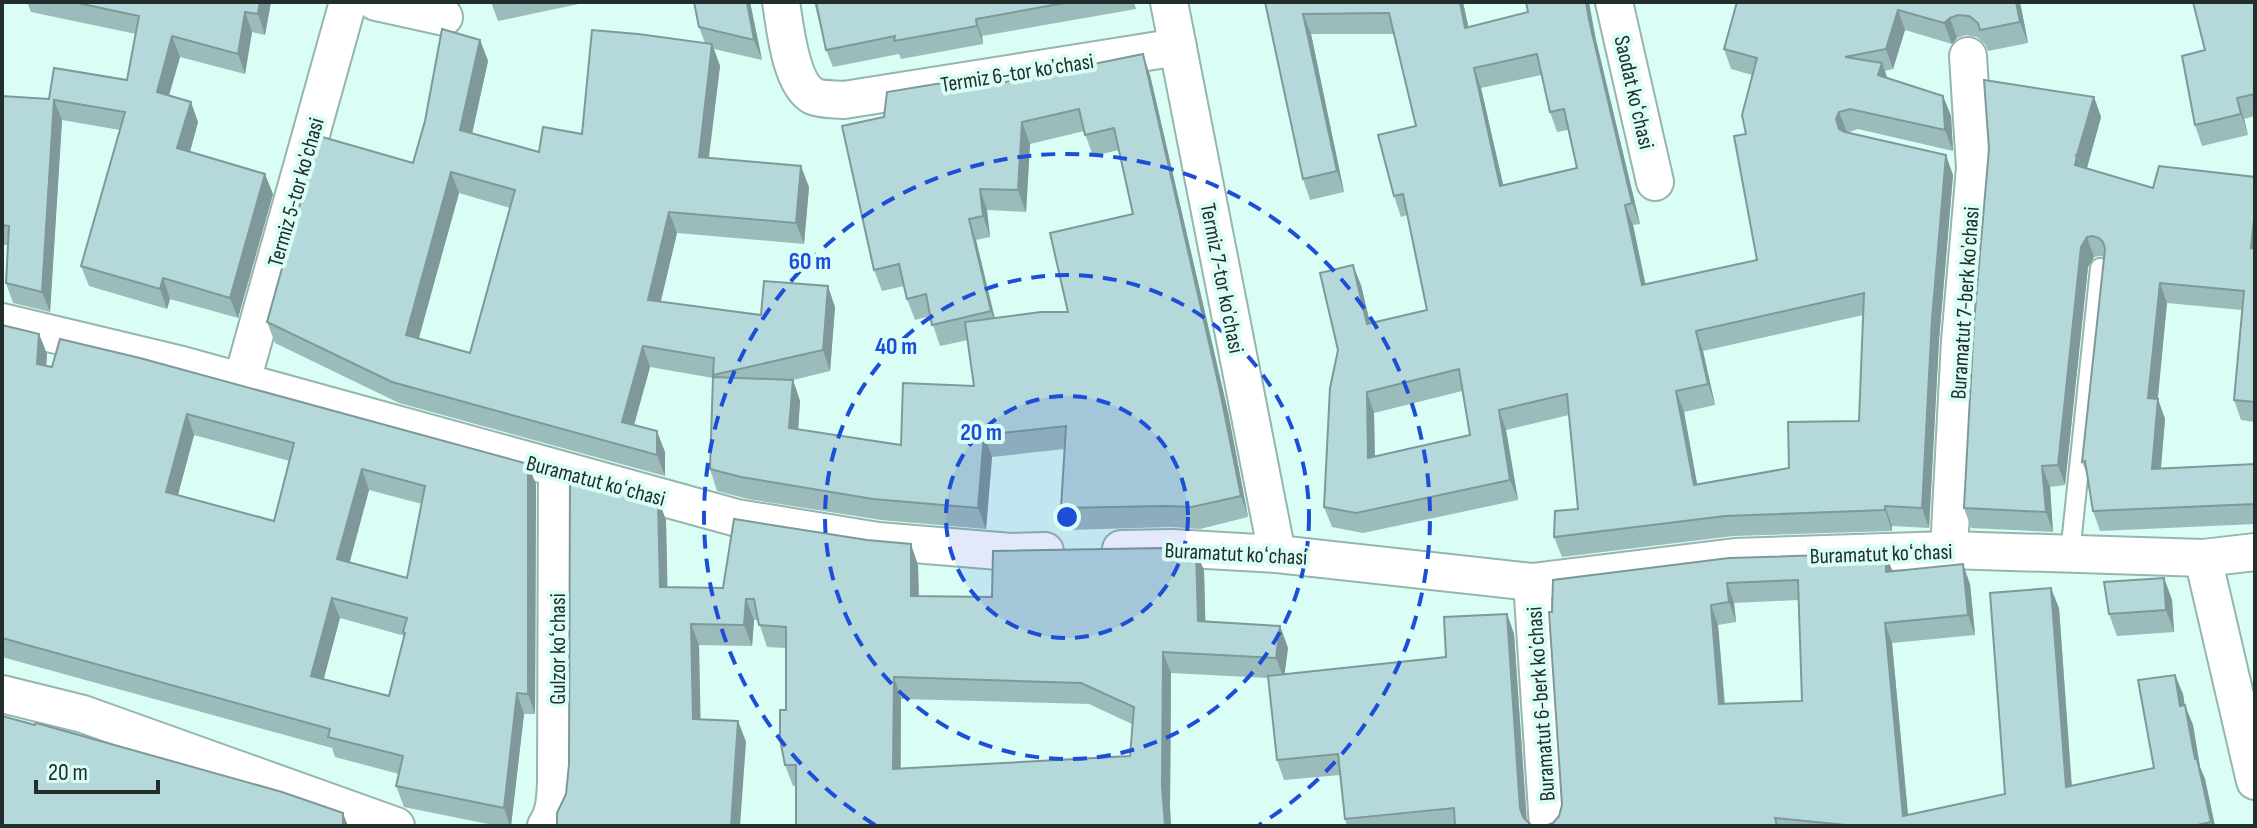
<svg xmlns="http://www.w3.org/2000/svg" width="2257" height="828" viewBox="0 0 2257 828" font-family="'Sofia Sans Condensed',sans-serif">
<rect width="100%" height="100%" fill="#dafdf5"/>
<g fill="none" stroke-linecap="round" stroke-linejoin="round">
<defs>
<path id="lane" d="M2070,554L2100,268"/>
<g id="street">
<path d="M376,2L444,17"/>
<path d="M781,2C785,26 790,83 813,96C821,100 835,99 844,100L1178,47"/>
<path d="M1169,2L1277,554"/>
<path d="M1614,2L1655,182"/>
<path d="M2,322L182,365L737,518L878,541L1011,552L1045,551"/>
<path d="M242,381L348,2"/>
<path d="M1121,549L1172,548L1277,554L1532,582L1735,557L1949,550L2203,558L2255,552"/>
<path d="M1949,550L1960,341L1975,168L1968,56"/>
<path d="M2203,558L2255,781"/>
<path d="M1532,582L1548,826"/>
<path d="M2,694L83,714L396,826"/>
<path d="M546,826C555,813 555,799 556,784L557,470"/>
</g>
</defs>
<!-- lane casing -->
<use href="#lane" stroke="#95b6ae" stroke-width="22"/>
<!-- street casing -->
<use href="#street" stroke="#95b6ae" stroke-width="40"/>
<!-- lane -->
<use href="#lane" stroke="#fff" stroke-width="18"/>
<!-- street -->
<use href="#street" stroke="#fff" stroke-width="36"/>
</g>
<!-- wall -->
<g fill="#9cbbbb" fill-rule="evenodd">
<path d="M27,2H271L265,35L252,32L245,74L180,57L169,96L198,122L190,152L273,194L238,318L170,299L167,309L89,286L81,266L120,130L62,120L50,312L13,303L6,283L8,245H2V96L49,99L127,80L136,34L31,12Z"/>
<path d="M491,2H588L498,21Z"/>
<path d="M694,2H750L762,60L714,49L720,66L709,158L809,187L804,244L677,233L660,302L761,315L835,307L830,371L793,380L800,401L798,429L901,445L974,386L968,340L940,346L930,316L915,320L907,299L904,286L882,291L874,270L884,117L985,86L1150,75L1228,412L1248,517L1200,529L1171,527L1068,530L1061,508L1065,449L992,457L986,529L881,520L748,499L717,491L710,469L713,378L650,367L634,425L665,452V476L399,403L275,343L267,322L413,163L480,40L488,61L472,134L539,152L582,134L705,43L699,27ZM1084,131L1093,156L1119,150L1133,214L1068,312L995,318L976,240L990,237L987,210L1026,212L1030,144ZM459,193L510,208L470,353L418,339Z"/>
<path d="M814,2H1134L1136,9L982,36L983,44L901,59L899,54L833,67L826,50Z"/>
<path d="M1265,2H1463L1468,27L1596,40L1640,224L1633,225L1645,284L1757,260L1746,134L1752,75L1731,69L1724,49L1737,2H2020L2028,43L1988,51L1985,44L1977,37L1966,35L1957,38L1952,44L1905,30L1893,69L1885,71L1887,78L1943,96L1951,116L1953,151L1858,129L1847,133L1953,175L1939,340L1929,528L1892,526V531L1733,536L1562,557L1554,537L1578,509L1569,415L1506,430L1518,500L1363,533L1332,527L1324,507L1361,285L1370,323L1427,310L1407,215L1401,217L1394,196L1416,126L1394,34H1311L1344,192L1310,200L1303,179ZM1541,75L1550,112L1557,132L1568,130L1577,168L1503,185L1481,88ZM1863,315L1859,421L1789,468L1697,484L1684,412L1715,405L1703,351ZM1462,391L1470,435L1375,456L1374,413Z"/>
<path d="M2255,2V116L2244,119L2248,135L2202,146L2195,125L2205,50Z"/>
<path d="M2094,97L2101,117L2087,168L2153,188L2255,177V422L2241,420L2234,400L2242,310L2167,303L2157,399L2165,419L2161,468L2255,464V524L2100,531L2093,511L2088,476L2082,462L2104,257L2100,256L2094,257L2088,267L2065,485L2050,487L2053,532L1971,528L1964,508Z"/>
<path d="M2,325L39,334L47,354L46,366L536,484L535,714H524L511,826H498L404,807L396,786L399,774L335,757L332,748L2,657ZM194,435L290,461L274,521L178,495ZM369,490L422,504L407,578L349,563ZM340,618L405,636L389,696L323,679Z"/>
<path d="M658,499L666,520L667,587L723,588L918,565L919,596L992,597L1196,549L1204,571L1205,622L1280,626L1288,648L1284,674L1446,657L1507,614L1514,634L1527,821L1531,825L1538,826H1347L1345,819L1340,775L1284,780L1277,760L1268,678L1171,673L1170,808L1171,826H796V786H793L785,765L786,648L767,647L758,620H754L752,646L699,645L700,719L738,721L746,742L566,794L569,764ZM901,699L1089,704L1132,724L1130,756L901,768Z"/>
<path d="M1892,571L1970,584L1975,635L1892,643L1908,815L2005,794L2059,608L2072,786L2154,768L2175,675L2183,694L2184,705L2193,725L2200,767L2205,779L2215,826H1545L1553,823L1559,816L1562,805L1552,612L1553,580ZM1798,600L1802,701L1725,703L1718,625L1736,622L1734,603Z"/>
<path d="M2164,578L2172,600L2174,632L2117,636L2109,614Z"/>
</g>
<!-- shaded-wall -->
<g fill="#7f9899">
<path d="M260,2H271L265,35L258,14Z"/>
<path d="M747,2H750L762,60L754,40Z"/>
<path d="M1460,2H1463L1473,48L1465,28Z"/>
<path d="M1586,2H1589L1596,40L1640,224L1632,203L1589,20Z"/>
<path d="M2016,2H2020L2028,43L2020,22Z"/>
<path d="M1898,10L1905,30L1893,69L1886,49Z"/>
<path d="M245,12L252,32L245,74L238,54Z"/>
<path d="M1303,14L1311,34L1344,192L1337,171Z"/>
<path d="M1950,18L1957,38L1952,44L1944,23Z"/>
<path d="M976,19L982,36L983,44L977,26Z"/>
<path d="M172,36L180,57L164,112L157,92Z"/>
<path d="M480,40L488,61L468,152L460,130Z"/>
<path d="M712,44L720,66L706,178L699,157Z"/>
<path d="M1143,54L1150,75L1228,412L1248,517L1241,496Z"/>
<path d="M1882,63L1889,83L1878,75Z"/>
<path d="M1474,68L1481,88L1508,206L1500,186Z"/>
<path d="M1943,96L1951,116L1953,151L1945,130Z"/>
<path d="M2094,97L2101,117L2085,175L2077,155Z"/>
<path d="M2237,98L2244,119L2248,135L2241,114Z"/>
<path d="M54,100L62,120L50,312L42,292Z"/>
<path d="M191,102L198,122L185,169L177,148Z"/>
<path d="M1839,112L1847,132L1843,139L1836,119Z"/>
<path d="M1022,122L1030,144L1026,212L1018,190Z"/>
<path d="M1946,155L1953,175L1939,340L1929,528L1922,508L1932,319Z"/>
<path d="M2077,156L2085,176L2075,165Z"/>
<path d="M801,166L809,187L804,244L796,223Z"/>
<path d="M451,172L459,193L414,356L406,335Z"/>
<path d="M265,174L273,194L238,318L230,298Z"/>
<path d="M980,189L987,210L990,237L983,216Z"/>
<path d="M1625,205L1633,225L1650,305L1642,285Z"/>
<path d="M2255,211V260L2251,248Z"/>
<path d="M669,212L677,233L656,322L648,300Z"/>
<path d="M969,219L976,240L998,333L991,311Z"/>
<path d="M2087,237L2094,257L2088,267L2065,485L2058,465L2081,247Z"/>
<path d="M1353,265L1361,285L1375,344L1367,324Z"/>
<path d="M163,278L170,299L167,309L160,289Z"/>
<path d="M2160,283L2167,303L2156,418L2148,398Z"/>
<path d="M828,286L835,307L830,371L823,350Z"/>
<path d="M1696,331L1703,351L1715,405L1708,384Z"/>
<path d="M39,334L47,354L45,385L37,364Z"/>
<path d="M643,346L650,367L629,443L622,422Z"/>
<path d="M793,380L800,401L797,449L789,428Z"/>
<path d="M1676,391L1684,412L1701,506L1694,485Z"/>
<path d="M1367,392L1374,413L1375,478L1368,458Z"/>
<path d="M2158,399L2165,419L2159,489L2152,469Z"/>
<path d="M1499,410L1506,430L1518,500L1510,480Z"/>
<path d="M187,414L194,435L173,513L166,492Z"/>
<path d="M657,431L665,452V476L657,455Z"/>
<path d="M984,435L992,457L986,529L978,508Z"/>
<path d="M528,464L536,484L535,714L528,694Z"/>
<path d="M2042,466L2050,487L2053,532L2046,512Z"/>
<path d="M362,469L369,490L345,580L337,559Z"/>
<path d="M658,499L666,520L668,609L660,587Z"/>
<path d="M1885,506L1892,526V531L1885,510Z"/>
<path d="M911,544L918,565L919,618L911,596Z"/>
<path d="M1196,549L1204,571L1206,643L1198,621Z"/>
<path d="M1886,553L1893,573L1886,572Z"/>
<path d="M1963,564L1970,584L1975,635L1968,615Z"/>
<path d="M2164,578L2172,600L2174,632L2166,610Z"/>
<path d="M1727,583L1734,603L1736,622L1729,602Z"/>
<path d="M2051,588L2059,608L2073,807L2066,787Z"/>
<path d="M332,598L340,618L319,697L311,676Z"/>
<path d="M746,599L754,620L752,646L744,625Z"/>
<path d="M1711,605L1718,625L1726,724L1719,704Z"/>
<path d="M1507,614L1514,634L1527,826L1520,808Z"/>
<path d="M1885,623L1892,643L1909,826L1903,816Z"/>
<path d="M691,624L699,645L701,740L693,719Z"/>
<path d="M1280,626L1288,648L1284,679L1276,658Z"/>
<path d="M1163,652L1171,673L1170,808L1171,826H1165L1162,786Z"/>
<path d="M2175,675L2183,694L2188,726L2180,706Z"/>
<path d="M894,677L901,699L900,790L893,769Z"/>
<path d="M517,693L524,714L511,826H510L504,808Z"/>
<path d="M2185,705L2193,725L2200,767L2205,779L2215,826H2212L2211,822L2195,759Z"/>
<path d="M738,721L746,742L740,826H731Z"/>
<path d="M343,813L348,826H343Z"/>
</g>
<!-- building -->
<g fill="#b5d9da" stroke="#7f9899" stroke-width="2" fill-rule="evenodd">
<path d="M73,2H260L258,14L245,12L238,54L172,36L157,92L191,102L177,148L265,174L230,298L163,278L160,289L81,266L125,112L54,100L42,292L6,283L9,226L2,225V96L49,99L54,68L127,80L139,16Z"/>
<path d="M694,2H747L754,40L699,27Z"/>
<path d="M816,2H1070L976,19L977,26L894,41L895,36L826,50Z"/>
<path d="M1265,2H1460L1465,28L1528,12L1526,2H1586L1589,20L1632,203L1625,205L1642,285L1757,260L1734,136L1746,134L1742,115L1757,58L1724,49L1737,2H2016L2020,22L1980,30L1978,23L1969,16L1958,15L1950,18L1944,23L1898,10L1886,49L1845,57L1882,63L1878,75L1943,96L1945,130L1850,109L1839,112L1836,119L1839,129L1845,132L1946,155L1932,319L1922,508L1885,506V510L1725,516L1554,537L1555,511L1578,509L1567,394L1499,410L1510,480L1356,513L1324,507L1330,388L1338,350L1320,273L1353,265L1367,324L1427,310L1403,194L1394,196L1378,135L1416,126L1389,13L1303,14L1337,171L1303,179ZM1537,54L1550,112L1564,109L1577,168L1500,186L1474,68ZM1864,293L1859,421L1788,422L1789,468L1694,485L1676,391L1708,384L1696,331ZM1459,369L1470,435L1368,458L1367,392Z"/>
<path d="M2193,2H2255V94L2237,98L2241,114L2195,125L2182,56L2205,50Z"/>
<path d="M442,29L480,40L460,130L539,152L543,127L582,134L592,30L638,34L712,44L699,157L801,166L796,223L669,212L648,300L761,315L764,281L828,286L823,350L713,375L714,358L643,346L622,422L657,431V455L392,382L267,322L319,136L413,163L425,121ZM451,172L515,190L470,353L406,335Z"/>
<path d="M1143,54L1220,391L1241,496L1192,507L1164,506L1061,508L1066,426L984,435L978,508L873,499L741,477L710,469L713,377L793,380L789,428L901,445L903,383L974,386L965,322L1041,312H1068L1050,233L1133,214L1114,128L1085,135L1079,109L1022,122L1018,190L980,189L983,216L969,219L991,311L932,325L926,294L907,299L899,264L874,270L842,126L884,117L887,92L948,82L985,86Z"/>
<path d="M1984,80L2094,97L2077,155H2075L2077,156L2075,165L2153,188L2159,166L2255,177V211L2251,248L2255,249V402L2234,400L2244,291L2160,283L2148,398L2158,399L2152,469L2255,464V504L2093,511L2085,461L2082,462L2105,249L2103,242L2099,238L2093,236L2087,237L2081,247L2058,465L2042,466L2046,512L1964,508L1974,322L1989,149Z"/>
<path d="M2,325L39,334L37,364L52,367L60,339L140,358L528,464V694L517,693L504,808L396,786L403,756L328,737L330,729L2,638ZM187,414L294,443L274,521L166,492ZM362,469L425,486L407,578L337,559ZM332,598L407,618L403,632L405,633L389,696L311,676Z"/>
<path d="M570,474L658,499L660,587L723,588L734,519L867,540L911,544V596L992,597L993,551L1164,548L1196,549L1198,621L1280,626L1276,658L1163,652L1162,786L1165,826H796V765H785L780,739V710H786V627L759,625L754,599H746L744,625L691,624L693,719L738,721L731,826H557V813L566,794L569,764ZM894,677L1081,683L1134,707L1130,756L893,769Z"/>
<path d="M1886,553V572L1963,564L1968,615L1885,623L1903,816L2005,794L1990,593L2051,588L2066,787L2154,768L2138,680L2175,675L2180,706L2185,705L2195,759H2197L2211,822L2193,826H1856L1775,818L1777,826H1545L1553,823L1559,816L1562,805L1549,612H1552L1553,580L1729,558ZM1798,580L1802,701L1719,704L1711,605L1729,602L1727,583Z"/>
<path d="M2164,578L2166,610L2109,614L2104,582Z"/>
<path d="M1507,614L1520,808L1523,817L1531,825L1538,826H1455L1454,808L1345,819L1338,754L1277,760L1268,676L1446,657L1444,617Z"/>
<path d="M2,716L35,725L36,723L282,792L343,813V826H2Z"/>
</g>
<!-- distance rings -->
<circle cx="1067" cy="517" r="121" fill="#1d4ed8" fill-opacity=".12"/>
<g fill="none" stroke="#1d4ed8" stroke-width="4" stroke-dasharray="14 10">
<circle cx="1067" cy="517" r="121"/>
<circle cx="1067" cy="517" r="242"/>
<path d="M875 825A363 363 0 1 1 1259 825"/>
</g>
<g text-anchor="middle" stroke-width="8" stroke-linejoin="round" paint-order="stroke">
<!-- street labels -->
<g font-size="22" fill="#212e2b" stroke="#dafdf5">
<text transform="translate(1017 72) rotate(-9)" y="8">Termiz 6-tor koʼchasi</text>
<text transform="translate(1635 92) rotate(77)" y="8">Saodat koʻchasi</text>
<text transform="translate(295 192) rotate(-74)" y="8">Termiz 5-tor koʼchasi</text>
<text transform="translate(1223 278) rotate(79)" y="8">Termiz 7-tor koʼchasi</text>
<text transform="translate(1964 303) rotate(-86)" y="8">Buramatut 7-berk koʼchasi</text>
<text transform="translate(596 480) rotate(15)" y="8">Buramatut koʻchasi</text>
<text transform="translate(1236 553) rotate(3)" y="8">Buramatut koʻchasi</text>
<text transform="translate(1881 553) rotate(-2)" y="8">Buramatut koʻchasi</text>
<text transform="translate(557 649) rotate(-90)" y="8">Gulzor koʻchasi</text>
<text transform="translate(1540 704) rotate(-94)" y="8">Buramatut 6-berk koʼchasi</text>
</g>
</g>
<circle cx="1067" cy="517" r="12" fill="#1d4ed8" stroke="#dafdf5" stroke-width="4"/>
<g font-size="24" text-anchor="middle" font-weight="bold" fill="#1d4ed8" stroke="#dafdf5" stroke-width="8" stroke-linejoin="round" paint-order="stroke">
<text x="810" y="269">60 m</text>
<text x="896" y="354">40 m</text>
<text x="981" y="440">20 m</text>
</g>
<!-- border -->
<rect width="2257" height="828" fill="none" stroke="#212e2b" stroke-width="8"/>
<!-- scale -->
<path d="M36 780v12h122v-12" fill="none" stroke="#212e2b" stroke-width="4"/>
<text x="48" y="780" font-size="24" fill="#212e2b" stroke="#dafdf5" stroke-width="6" paint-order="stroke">20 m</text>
</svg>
